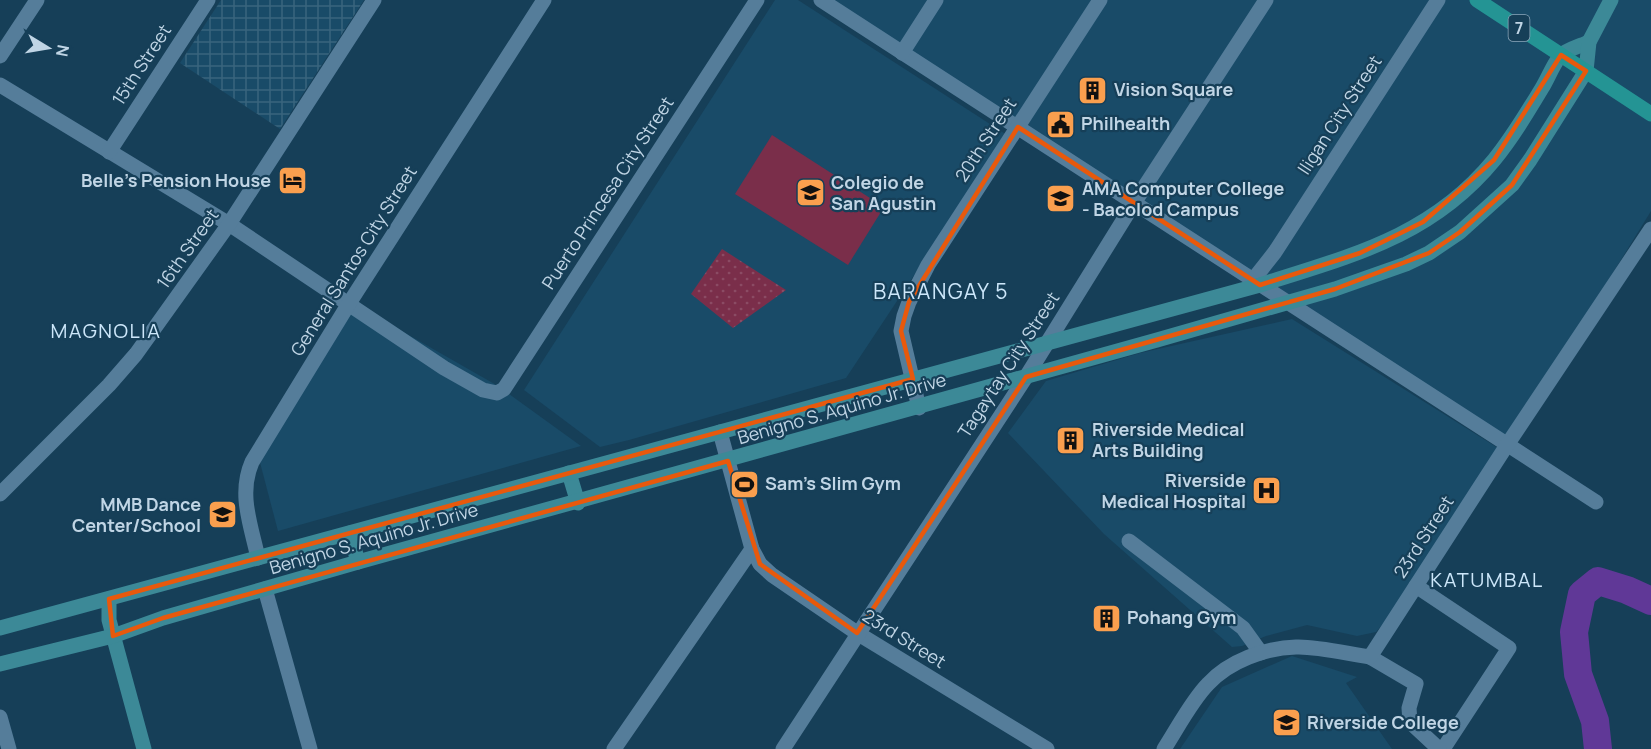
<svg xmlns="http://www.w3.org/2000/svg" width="1651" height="749" viewBox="0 0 1651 749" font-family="Manrope,sans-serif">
<defs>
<pattern id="industrial-grid" width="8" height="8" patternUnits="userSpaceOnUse" patternTransform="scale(1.5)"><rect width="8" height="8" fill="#194b68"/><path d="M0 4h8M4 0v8" fill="none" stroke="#39647d"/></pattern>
<pattern id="grass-dots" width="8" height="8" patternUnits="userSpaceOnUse" patternTransform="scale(1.5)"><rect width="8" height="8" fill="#7a2e4a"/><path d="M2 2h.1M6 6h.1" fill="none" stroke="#8b4b64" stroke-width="1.8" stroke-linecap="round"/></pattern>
</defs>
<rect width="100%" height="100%" fill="#163f58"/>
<!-- built -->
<g fill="#194b68">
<path d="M775,0H798L1007,135L846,378L629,440L600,447L524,390Z"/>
<path d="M821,0H1651V211L1507,445Z"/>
<path d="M356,305L498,386L581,446L278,531L257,451Z"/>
<path d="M1292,319L1498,448L1395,610L1376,632L1357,636L1307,625L1266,636L1242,646L1232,647L1104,534L1008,433L1046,381L1140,353Z"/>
<path d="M1292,656L1357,677L1346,683L1392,749H1180L1222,687Z"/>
</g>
<!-- industrial -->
<path fill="url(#industrial-grid)" d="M221,0H364L280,129L180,63Z"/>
<!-- grass -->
<path fill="url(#grass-dots)" d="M722,249L786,290L733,328L691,294Z"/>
<!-- pitch -->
<path fill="#7a2e4a" d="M772,135L884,207L848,265L735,194Z"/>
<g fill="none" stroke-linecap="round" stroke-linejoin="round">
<!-- river -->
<path stroke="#603897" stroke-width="28" d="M1598,749L1595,721L1578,674L1574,632L1582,594L1598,581L1627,590L1651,601"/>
<!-- street -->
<g stroke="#557d9a" stroke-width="15">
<path d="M821,0L1596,502"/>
<path d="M902,53L936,0"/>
<path d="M0,56L37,0"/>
<path d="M0,85L229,224L444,368L483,390L497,393L504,389L757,0"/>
<path d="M109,152L208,0"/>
<path d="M1253,280L1275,252L1438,0"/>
<path d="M919,408L901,331L904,316L909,302L928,265L1100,0"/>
<path d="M720,432L752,549L760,564L772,575L857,633L1047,749"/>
<path d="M0,494L109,385L136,354L229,224L374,0"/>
<path d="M1129,541L1243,628L1261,653"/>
<path d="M258,558C251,525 238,494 252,462L348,305L544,0"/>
<path d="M1416,586L1509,648L1443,749"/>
<path d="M265,589L310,749"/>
<path d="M1370,657L1416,684L1409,708L1410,722L1439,749"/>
<path d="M0,717L9,749"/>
<path d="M614,749L752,549"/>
<path d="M783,749L1026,377L1134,203L1266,0"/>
<path d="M1164,749C1177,729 1192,700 1208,684C1229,661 1265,648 1296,647C1316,646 1349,654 1370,657L1507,445L1651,229"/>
</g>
<!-- secondary -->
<g stroke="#3c8997" stroke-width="15">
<path d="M569,473L578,503"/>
<path d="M350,533L358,562"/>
<path d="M109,599V620L144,749"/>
<path d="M0,628L1260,285C1350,256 1431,237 1494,160C1512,138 1527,113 1542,88C1548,78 1553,65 1560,56C1566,50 1580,46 1589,42"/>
<path d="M0,664L113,636L163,618L358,562L1157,340L1335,289L1406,264L1429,253L1460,232L1512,185L1530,160L1586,71L1589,42L1611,0"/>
</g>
<!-- primary -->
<path stroke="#249494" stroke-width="15" d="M1477,0L1651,114"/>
</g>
<!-- marked area -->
<path fill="none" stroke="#e8590c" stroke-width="4.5" stroke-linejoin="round" d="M1561,55L1586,71L1512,185L1460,232L1429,253L1335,289L1026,377L857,633L760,564L728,461L163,618L113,636L109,599L913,379L901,331L909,302L1018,127L1260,285L1360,253L1423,222L1494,160Z"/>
<!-- icons -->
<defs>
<symbol id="building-square" viewBox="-11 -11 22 22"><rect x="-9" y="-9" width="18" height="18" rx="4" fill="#fa9f4e" stroke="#163f58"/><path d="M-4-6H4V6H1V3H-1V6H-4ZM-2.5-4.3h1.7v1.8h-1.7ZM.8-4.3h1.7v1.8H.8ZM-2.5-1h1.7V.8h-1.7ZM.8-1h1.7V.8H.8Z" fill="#111"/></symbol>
<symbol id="civic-square" viewBox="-11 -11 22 22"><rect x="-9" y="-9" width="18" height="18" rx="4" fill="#fa9f4e" stroke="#163f58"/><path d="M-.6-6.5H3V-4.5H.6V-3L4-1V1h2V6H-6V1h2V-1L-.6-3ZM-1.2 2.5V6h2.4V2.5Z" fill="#111"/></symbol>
<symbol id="hotel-square" viewBox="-11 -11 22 22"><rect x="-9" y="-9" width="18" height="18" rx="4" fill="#fa9f4e" stroke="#163f58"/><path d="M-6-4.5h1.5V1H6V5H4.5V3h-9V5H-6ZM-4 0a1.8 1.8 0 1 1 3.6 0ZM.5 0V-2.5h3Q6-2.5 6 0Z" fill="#111"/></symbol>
<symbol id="university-square" viewBox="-11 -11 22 22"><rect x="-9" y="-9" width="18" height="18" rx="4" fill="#fa9f4e" stroke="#163f58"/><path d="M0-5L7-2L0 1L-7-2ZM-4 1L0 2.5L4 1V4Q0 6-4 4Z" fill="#111"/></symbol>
<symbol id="stadium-square" viewBox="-11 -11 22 22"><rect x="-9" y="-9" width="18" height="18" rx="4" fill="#fa9f4e" stroke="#163f58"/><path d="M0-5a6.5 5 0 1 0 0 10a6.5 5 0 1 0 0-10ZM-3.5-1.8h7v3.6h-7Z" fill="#111"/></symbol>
<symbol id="hospital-square" viewBox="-11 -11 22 22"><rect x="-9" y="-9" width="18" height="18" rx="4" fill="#fa9f4e" stroke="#163f58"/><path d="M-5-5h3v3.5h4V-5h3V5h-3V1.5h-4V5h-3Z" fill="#111"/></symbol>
<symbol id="school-square" viewBox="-11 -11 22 22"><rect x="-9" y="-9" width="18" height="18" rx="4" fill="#fa9f4e" stroke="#163f58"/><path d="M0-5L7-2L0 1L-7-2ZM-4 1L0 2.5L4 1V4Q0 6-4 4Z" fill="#111"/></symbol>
</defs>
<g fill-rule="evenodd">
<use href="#building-square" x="1076" y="74" width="33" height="33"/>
<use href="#civic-square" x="1044" y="108" width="33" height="33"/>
<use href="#hotel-square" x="276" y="164" width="33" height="33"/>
<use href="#university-square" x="794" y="176" width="33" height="33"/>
<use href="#university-square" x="1044" y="182" width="33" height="33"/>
<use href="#building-square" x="1054" y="424" width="33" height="33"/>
<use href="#stadium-square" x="728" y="468" width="33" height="33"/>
<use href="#hospital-square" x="1250" y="474" width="33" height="33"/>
<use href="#school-square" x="206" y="498" width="33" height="33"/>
<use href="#building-square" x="1090" y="602" width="33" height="33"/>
<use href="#university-square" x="1270" y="706" width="33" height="33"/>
</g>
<g text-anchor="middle" stroke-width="4.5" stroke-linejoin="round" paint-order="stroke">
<!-- shield labels -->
<rect fill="#163f58" stroke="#8da8bb" stroke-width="1.5" x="1508.5" y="15" width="21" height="26" rx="4.5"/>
<g font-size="16" font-weight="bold" fill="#c0d5e5">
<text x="1519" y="34">7</text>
</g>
<!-- street labels -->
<g font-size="18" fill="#c0d5e5" stroke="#163f58">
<text transform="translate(142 65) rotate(-57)" y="6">15th Street</text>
<text transform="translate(1340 115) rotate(-57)" y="6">Iligan City Street</text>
<text transform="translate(986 140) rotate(-57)" y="6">20th Street</text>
<text transform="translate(608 193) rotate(-57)" y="6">Puerto Princesa City Street</text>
<text transform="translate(188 249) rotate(-55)" y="6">16th Street</text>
<text transform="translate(354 261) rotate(-58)" y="6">General Santos City Street</text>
<text transform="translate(1009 365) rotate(-57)" y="6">Tagaytay City Street</text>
<text transform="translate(842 409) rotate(-16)" y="6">Benigno S. Aquino Jr. Drive</text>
<text transform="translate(1424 537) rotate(-57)" y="6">23rd Street</text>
<text transform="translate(374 539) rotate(-16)" y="6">Benigno S. Aquino Jr. Drive</text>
<text transform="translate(904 639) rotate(32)" y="6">23rd Street</text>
</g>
<!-- poi labels -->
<g font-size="18" font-weight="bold" fill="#c0d5e5" stroke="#163f58" text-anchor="start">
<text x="1114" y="96">Vision Square</text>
<text x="1081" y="130">Philhealth</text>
<text x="271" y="187" text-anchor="end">Belle's Pension House</text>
<text x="831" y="189">Colegio de<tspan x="831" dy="21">San Agustin</tspan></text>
<text x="1082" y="195">AMA Computer College<tspan x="1082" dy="21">- Bacolod Campus</tspan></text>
<text x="1092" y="436">Riverside Medical<tspan x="1092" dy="21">Arts Building</tspan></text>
<text x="1246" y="487" text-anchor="end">Riverside<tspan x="1246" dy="21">Medical Hospital</tspan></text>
<text x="765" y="490">Sam's Slim Gym</text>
<text x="201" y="511" text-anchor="end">MMB Dance<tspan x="201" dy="21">Center/School</tspan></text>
<text x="1127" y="624">Pohang Gym</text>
<text x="1307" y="729">Riverside College</text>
</g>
<!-- neighbourhood labels -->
<g font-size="20" letter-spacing="1.5" fill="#cde7fa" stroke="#163f58">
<text x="106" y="338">MAGNOLIA</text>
<text x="1487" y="587">KATUMBAL</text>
</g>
<!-- quarter labels -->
<g font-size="21" letter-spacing="1.5" fill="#cde7fa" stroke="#163f58">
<text x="941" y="299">BARANGAY 5</text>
</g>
</g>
<!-- north arrow -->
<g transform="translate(48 48) rotate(101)" stroke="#163f58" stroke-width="4.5" paint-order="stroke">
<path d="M0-4.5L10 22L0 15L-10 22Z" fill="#c0d5e5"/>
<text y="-9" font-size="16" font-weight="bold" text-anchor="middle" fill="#c0d5e5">N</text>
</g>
</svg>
